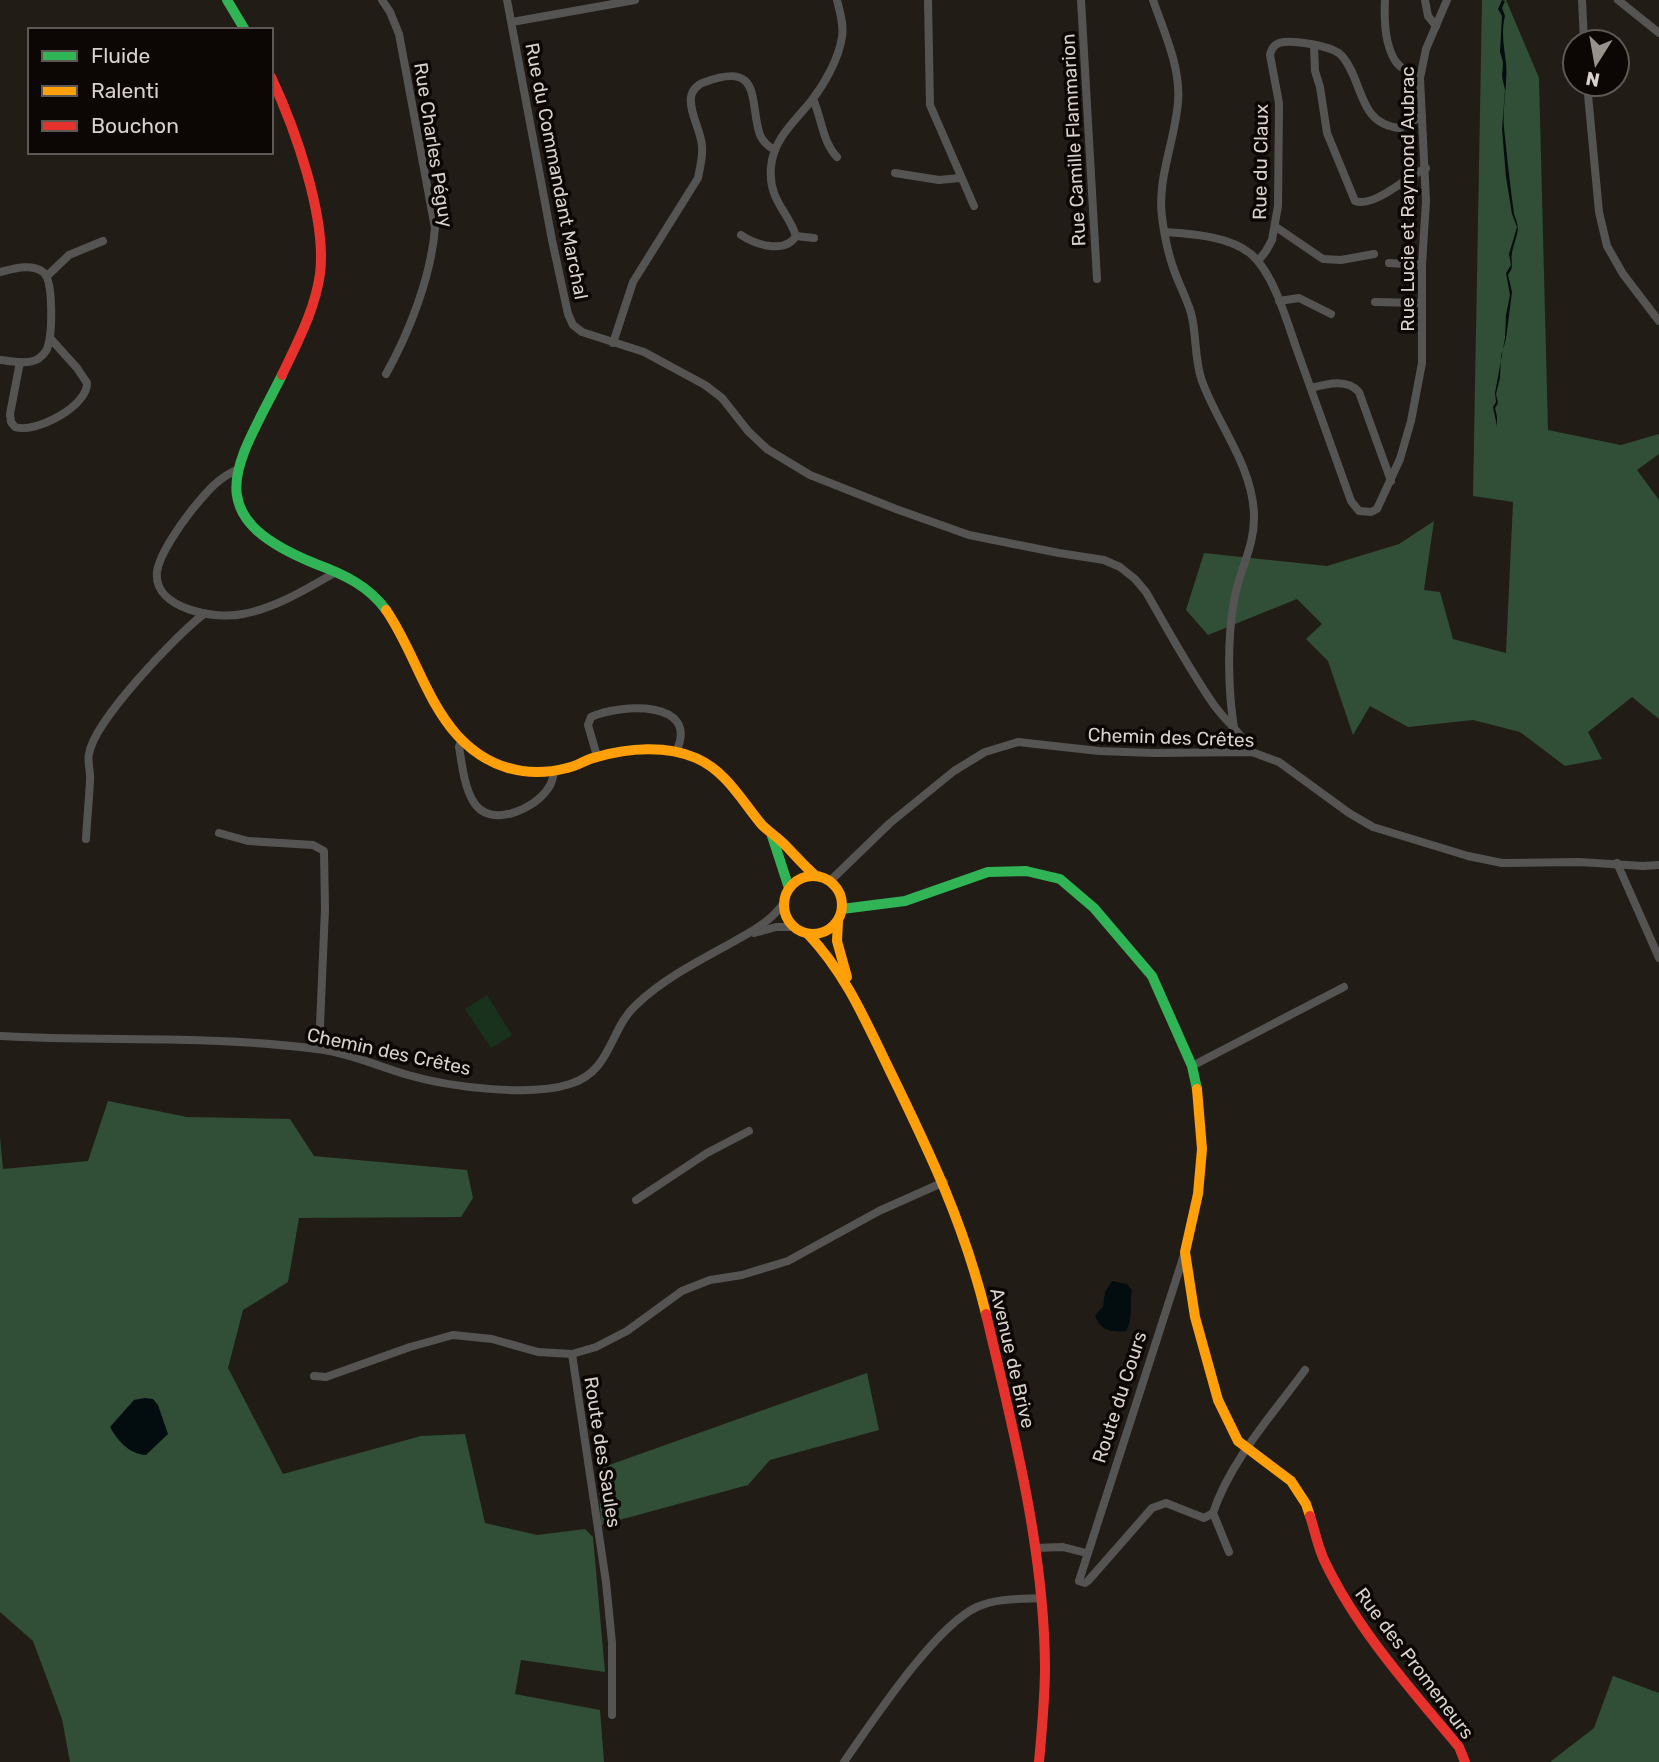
<svg xmlns="http://www.w3.org/2000/svg" width="1659" height="1762" viewBox="0 0 1659 1762" font-family="Rubik,sans-serif">
<rect width="100%" height="100%" fill="#221c17"/>
<!-- green -->
<path fill="#18321e" d="M487,995L512,1035L491,1048L465,1009Z"/>
<!-- forest -->
<g fill="#314e36">
<path d="M1482,0H1506L1539,78L1548,430L1621,445L1659,434V454L1637,470L1659,500V719L1632,697L1588,732L1602,759L1565,766L1520,732L1473,720L1408,727L1370,706L1353,735L1328,661L1306,639L1322,624L1297,599L1208,635L1186,610L1204,553L1327,566L1399,544L1434,521L1424,590L1440,592L1453,639L1506,653L1513,502L1473,496Z"/>
<path d="M108,1101L187,1117L290,1119L314,1156L467,1170L473,1198L461,1217L299,1218L288,1282L243,1310L228,1368L283,1474L421,1436L465,1434L485,1523L537,1535L585,1529L593,1537L605,1672L521,1660L515,1694L600,1710L604,1762H70L62,1719L33,1641L0,1612V1137L3,1169L88,1161Z"/>
<path d="M867,1373L879,1430L770,1460L748,1485L601,1525L598,1469Z"/>
<path d="M1613,1676L1659,1693V1762H1550L1594,1728Z"/>
</g>
<!-- water -->
<g fill="#030d0f">
<path d="M1502,0L1505,1L1502,8L1505,16C1501,31 1504,47 1506,63C1508,84 1502,106 1504,128C1507,156 1510,185 1514,214C1522,233 1515,235 1512,253C1510,262 1515,266 1508,275L1512,292L1506,339L1501,356L1500,378L1496,394L1498,403L1495,408L1497,417V426L1493,407L1496,402L1495,393L1505,338L1506,315L1510,295L1506,273L1511,265L1509,254L1517,227L1512,214L1506,177L1502,129L1505,90L1502,77L1503,62L1500,52L1502,16L1498,9Z"/>
<path d="M1112,1281L1127,1284L1132,1290C1129,1306 1134,1317 1126,1331C1112,1333 1099,1330 1095,1315L1103,1307L1105,1292Z"/>
<path d="M145,1398L153,1399L158,1405L168,1434L146,1455C129,1454 118,1441 110,1427L134,1400Z"/>
</g>
<g fill="none" stroke-linecap="round" stroke-linejoin="round">
<!-- street -->
<g stroke="#565452" stroke-width="8">
<path d="M382,0L390,12L399,34L435,228C431,277 409,333 386,374"/>
<path d="M507,0L552,240L568,314L573,325L582,332L644,352L705,385L722,398L748,431L767,449L810,475L896,509L969,535L1059,553L1104,560L1120,567L1135,579L1146,592C1168,630 1189,669 1214,705C1226,722 1242,733 1252,752"/>
<path d="M928,0L930,105L974,206"/>
<path d="M1081,0L1097,279"/>
<path d="M1153,0C1164,32 1181,68 1178,102C1175,141 1157,178 1162,217C1164,233 1167,249 1172,264C1177,281 1186,296 1191,313C1197,335 1194,359 1202,381C1218,425 1252,465 1254,514C1255,548 1239,569 1234,601C1227,639 1228,690 1234,728"/>
<path d="M1385,0C1384,19 1385,46 1396,62C1402,70 1412,74 1420,78"/>
<path d="M1425,0L1428,16L1436,26"/>
<path d="M1582,0L1584,42"/>
<path d="M1618,0L1659,33"/>
<path d="M512,22L635,0"/>
<path d="M1314,45L1315,71L1320,87L1327,133L1355,201C1375,208 1407,176 1426,168"/>
<path d="M1587,84L1599,212L1607,246L1623,274L1659,321"/>
<path d="M813,99C822,119 822,141 837,157"/>
<path d="M895,173L939,180L960,178"/>
<path d="M1276,227L1323,259L1341,260L1374,254"/>
<path d="M1165,232C1192,234 1229,236 1251,254C1274,274 1287,322 1297,350C1315,400 1333,451 1351,501L1359,511L1371,512L1377,509L1400,459L1411,421L1422,363V265L1426,201L1420,78L1426,49L1447,0"/>
<path d="M741,235C756,245 785,254 796,236C788,211 768,200 771,167C773,139 796,120 812,100C825,83 839,58 842,37C844,25 840,12 837,0"/>
<path d="M796,236L814,238"/>
<path d="M1258,261L1266,251L1272,240L1278,206L1279,103L1270,55C1271,50 1274,45 1279,43C1292,39 1334,46 1342,56C1364,81 1357,124 1400,128L1422,116"/>
<path d="M1389,263L1422,265"/>
<path d="M0,272C13,269 31,263 43,272C54,280 52,333 48,346C47,351 42,356 38,359C27,365 12,361 0,360"/>
<path d="M47,276L69,255L103,241"/>
<path d="M1279,301L1299,298L1331,314"/>
<path d="M1375,302L1421,303"/>
<path d="M613,343L633,282L698,178C700,167 703,157 702,146C701,130 689,113 691,97C692,90 698,84 705,82C763,60 749,103 760,135C763,142 769,147 775,150"/>
<path d="M20,362L10,414L11,422L15,427C35,434 88,406 87,383L77,368L50,338"/>
<path d="M1311,388C1326,384 1347,378 1359,392L1391,481"/>
<path d="M239,469C218,477 205,494 191,511C180,525 159,555 157,572C153,609 216,620 243,614C276,608 308,588 336,572"/>
<path d="M462,739L459,747C462,764 464,786 473,801C489,830 536,809 549,787C552,783 553,777 554,772"/>
<path d="M597,756L588,725L591,717C620,704 701,699 676,752"/>
<path d="M219,833L248,841L313,845L324,851L325,909L319,1049"/>
<path d="M86,839C87,820 89,800 90,781C91,772 87,762 89,754C94,721 176,635 204,614"/>
<path d="M1617,863L1659,958"/>
<path d="M830,881L890,823L954,771L985,752L1018,742L1099,751L1154,753L1252,752L1279,762L1349,813L1373,827L1468,856L1502,863L1579,862L1643,866L1659,865"/>
<path d="M754,933L776,927H793"/>
<path d="M0,1036C105,1042 212,1035 317,1049C348,1053 378,1066 408,1075C449,1087 530,1097 570,1084C612,1071 609,1030 636,1005C663,979 700,960 733,942C752,931 770,922 783,904"/>
<path d="M1192,1066L1344,987"/>
<path d="M636,1200L707,1153L749,1131"/>
<path d="M1184,1255L1079,1581L1085,1583L1088,1581L1152,1508L1166,1503L1204,1518L1213,1513C1230,1461 1273,1414 1305,1370"/>
<path d="M314,1376L326,1377L410,1347L453,1335L492,1339L538,1352L572,1354"/>
<path d="M1213,1513L1229,1552"/>
<path d="M1035,1548L1063,1547L1086,1553"/>
<path d="M612,1715V1643L606,1582L572,1354L596,1347L627,1331L682,1291L710,1280L742,1275L788,1261L879,1211L944,1182"/>
<path d="M844,1762C872,1722 935,1626 977,1607C997,1598 1021,1599 1042,1598"/>
</g>
<!-- fast -->
<g stroke="#30b455" stroke-width="10">
<path d="M227,0L245,30"/>
<path d="M282,375C237,465 194,515 316,564C343,574 369,586 386,610"/>
<path d="M772,836L789,888"/>
<path d="M842,909L905,901L988,872L1026,871L1060,879L1094,908L1152,976L1192,1066L1197,1089"/>
</g>
<!-- slow -->
<g stroke="#ff9f0a" stroke-width="10">
<path d="M386,610C413,649 425,699 457,735C486,767 525,779 567,768C578,766 586,759 597,757C628,748 666,745 696,758C726,771 742,801 762,825C770,833 779,838 786,846C796,856 805,867 816,876"/>
<circle cx="813" cy="905" r="29"/>
<path d="M838,921L837,941L847,977"/>
<path d="M808,934C846,974 866,1022 890,1071C930,1153 964,1224 986,1314"/>
<path d="M1197,1089L1202,1149L1198,1194L1185,1252L1195,1317L1218,1400L1238,1441L1291,1481L1306,1504L1310,1516"/>
</g>
<!-- jam -->
<g stroke="#e5322d" stroke-width="10">
<path d="M271,77C295,128 327,218 320,274C315,310 297,343 282,375"/>
<path d="M986,1314C1013,1429 1044,1547 1045,1666C1045,1698 1042,1730 1039,1762"/>
<path d="M1310,1516C1315,1531 1318,1548 1325,1562C1358,1631 1411,1689 1459,1747L1465,1762"/>
</g>
</g>
<g text-anchor="middle" stroke-width="7" stroke-linejoin="round" paint-order="stroke">
<!-- street labels -->
<g font-size="19" fill="#d9d1cb" stroke="#0c0704">
<text transform="translate(1073 140) rotate(-93)" y="7">Rue Camille Flammarion</text>
<text transform="translate(434 145) rotate(81)" y="7">Rue Charles Péguy</text>
<text transform="translate(1260 162) rotate(-89)" y="7">Rue du Claux</text>
<text transform="translate(557 171) rotate(79)" y="7">Rue du Commandant Marchal</text>
<text transform="translate(1407 199) rotate(-90)" y="7">Rue Lucie et Raymond Aubrac</text>
<text transform="translate(1171 737) rotate(2)" y="7">Chemin des Crêtes</text>
<text transform="translate(389 1051) rotate(12)" y="7">Chemin des Crêtes</text>
<text transform="translate(1013 1358) rotate(77)" y="7">Avenue de Brive</text>
<text transform="translate(1119 1397) rotate(-72)" y="7">Route du Cours</text>
<text transform="translate(603 1452) rotate(81)" y="7">Route des Saules</text>
<text transform="translate(1415 1663) rotate(53)" y="7">Rue des Promeneurs</text>
</g>
</g>
<!-- legend -->
<rect x="28" y="28" width="245" height="126" fill="#0c0704" stroke="#5e5854" stroke-width="2"/>
<rect x="42" y="51" width="35" height="10" fill="#30b455" stroke="#5e5854" stroke-width="2"/>
<text x="91" y="63" font-size="21" fill="#d9d1cb">Fluide</text>
<rect x="42" y="86" width="35" height="10" fill="#ff9f0a" stroke="#5e5854" stroke-width="2"/>
<text x="91" y="98" font-size="21" fill="#d9d1cb">Ralenti</text>
<rect x="42" y="121" width="35" height="10" fill="#e5322d" stroke="#5e5854" stroke-width="2"/>
<text x="91" y="133" font-size="21" fill="#d9d1cb">Bouchon</text>
<!-- north arrow -->
<g transform="translate(1596 63) rotate(191)"><circle r="33" fill="#0c0704" stroke="#5e5854" stroke-width="2"/>
<path d="M0-5L12 26L0 18L-12 26Z" fill="#99928c"/>
<text y="-10" font-size="19" font-weight="bold" text-anchor="middle" fill="#d9d1cb">N</text>
</g>
</svg>
